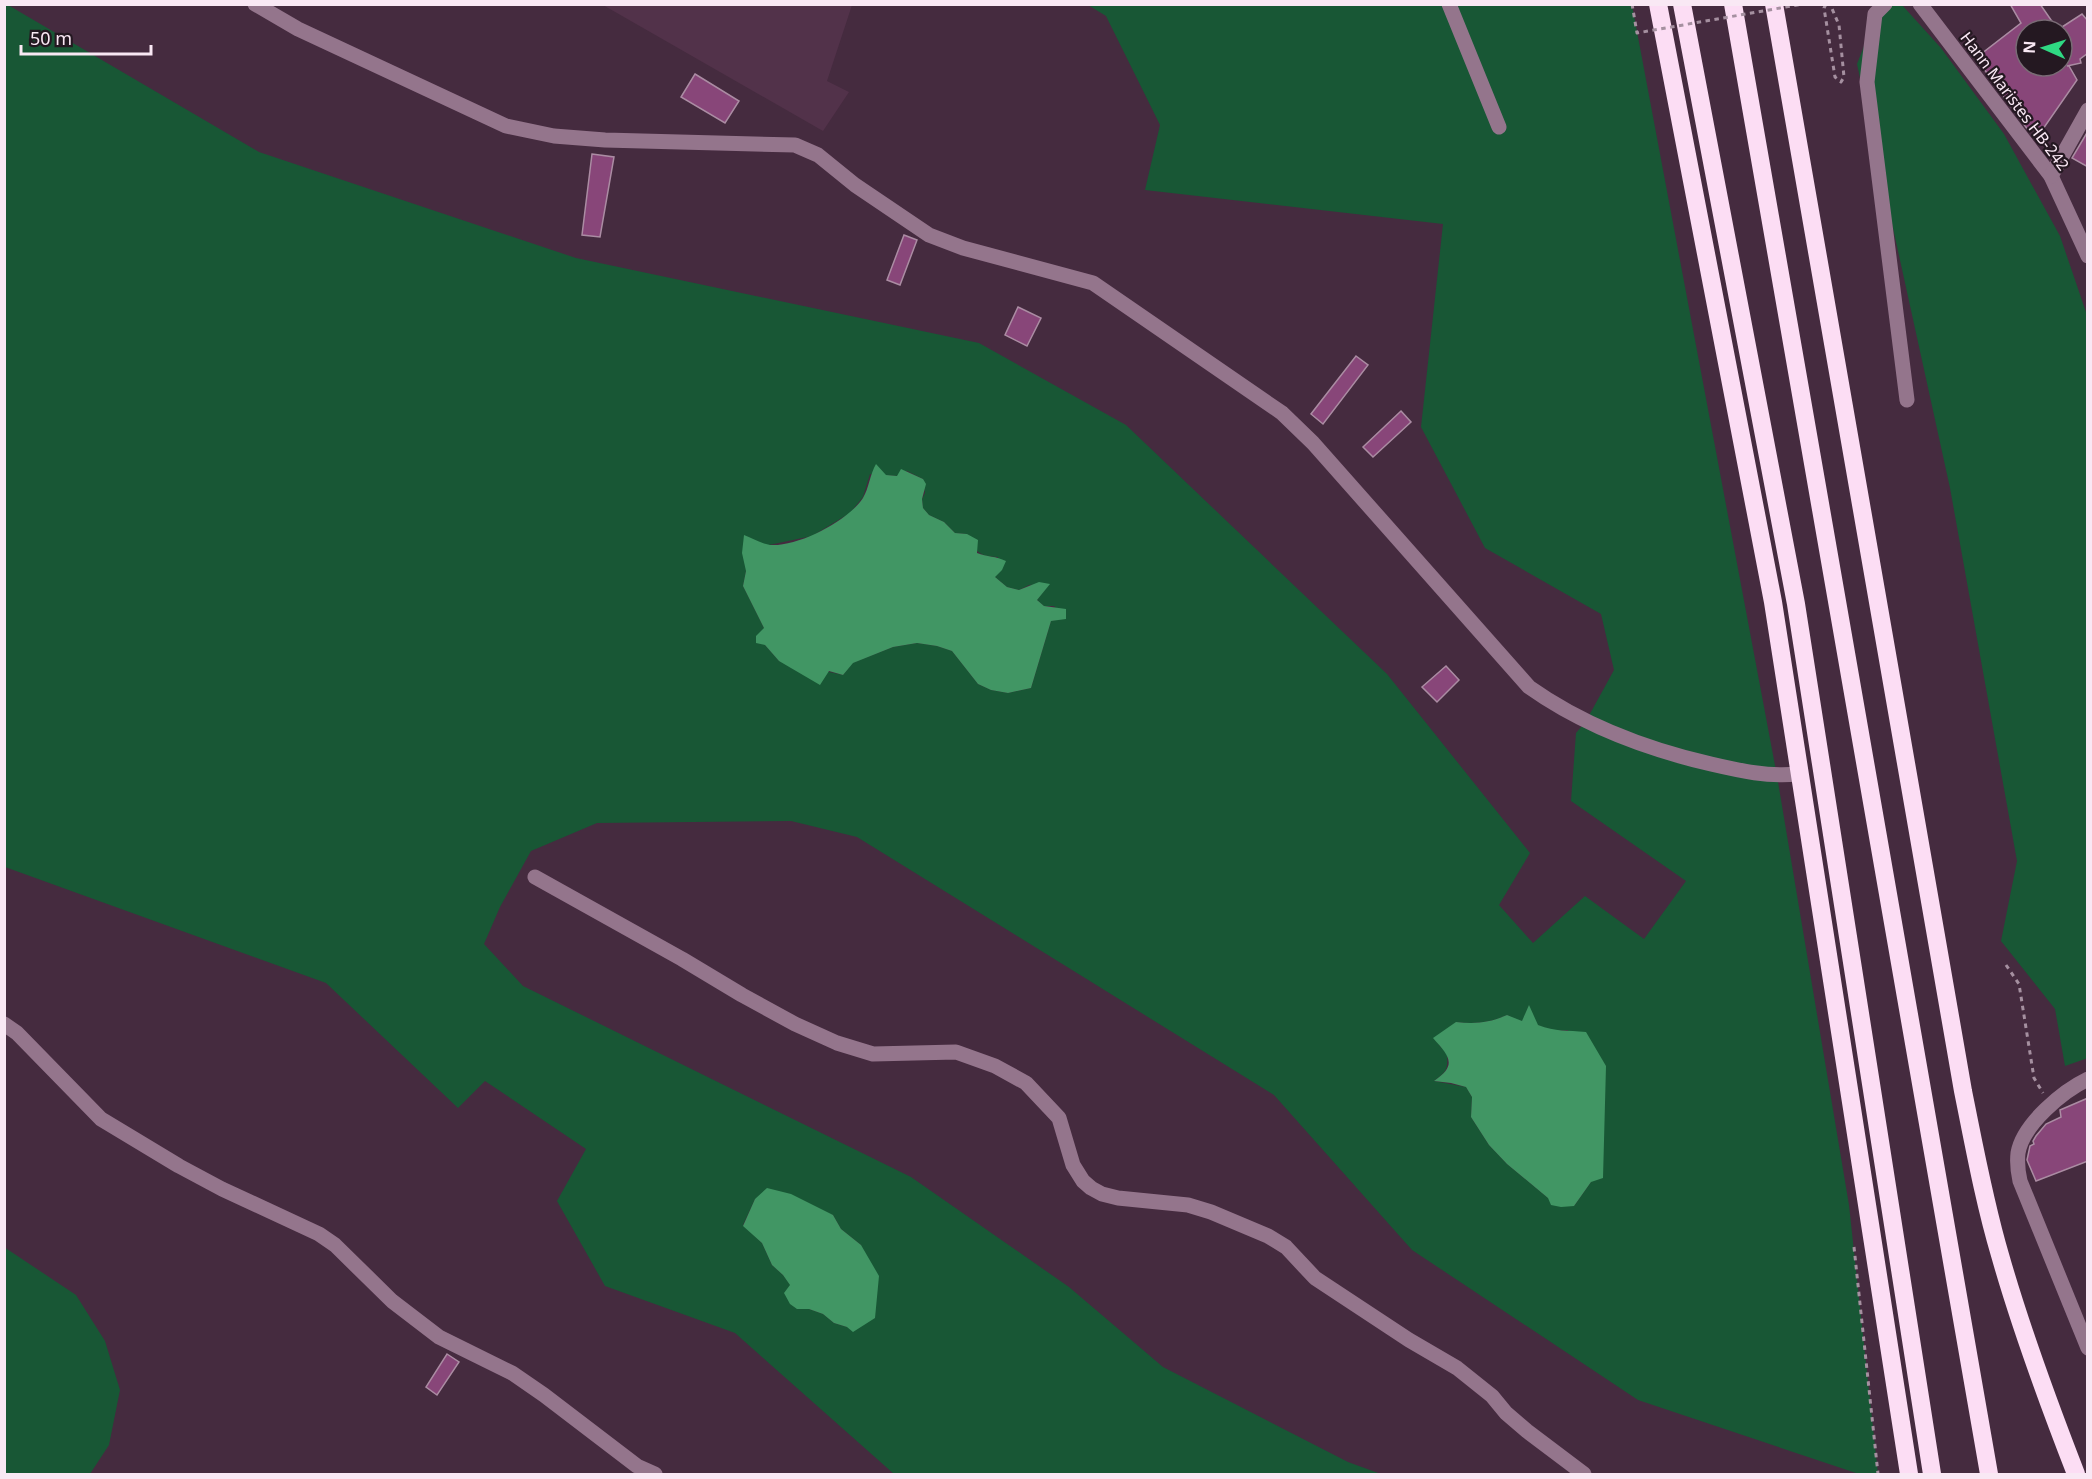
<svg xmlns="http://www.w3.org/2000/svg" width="2092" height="1479" viewBox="0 0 2092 1479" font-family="'Noto Sans',sans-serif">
<rect width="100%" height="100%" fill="#452b3f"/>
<!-- built -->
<path fill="#52324a" d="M603,5H852L827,81L849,92L823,131Z"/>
<!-- green -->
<g fill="#185735" fill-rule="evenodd">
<path d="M4,5H8L259,152L576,258L979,343L1126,425L1387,674L1530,853L1499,905L1533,943L1585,896L1644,939L1686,881L1571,801L1576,733L1586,721L1614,670L1601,614L1485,548L1421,427L1443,224L1145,190L1160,125L1106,16L1088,5H1632L1777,776L1849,1205L1878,1474H1859L1638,1400L1412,1250L1274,1095L857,837L791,821L597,823L531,851L500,907L484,944L523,986L911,1177L1069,1287L1163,1367L1348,1462L1381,1474H894L735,1333L605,1286L557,1201L586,1149L485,1081L458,1108L326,983L5,867ZM907,471L923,479L925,493L922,499L923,508L929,515L944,522L955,533L967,534C976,551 977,556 998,557L995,577L1007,587L1019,590L1029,585L1049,584L1037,600L1044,606H1054L1066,618L1051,621L1031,688L1008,693L991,690L978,684L952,651L937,646L917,643L893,647L852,663L843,675L779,661L765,645L764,628L743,586L746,571L769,545L812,536L850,513L863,497L870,474L898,476ZM1529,1006L1537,1025L1554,1031L1568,1030L1591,1182L1574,1206L1548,1198L1507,1164L1489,1145L1471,1117L1472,1097L1466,1087L1434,1081C1447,1071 1448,1070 1447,1053L1439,1045L1456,1022C1475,1024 1489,1023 1507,1015L1522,1022ZM755,1199L833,1215L841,1229L861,1245L847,1327L834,1323L823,1314L809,1309L783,1275L772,1265L762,1243L743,1225Z"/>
<path d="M1880,5H1902L1941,48L2004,134L2060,236L2087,315L2088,1058L2065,1066L2055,1009L2001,941L2017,861L1950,488L1857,64Z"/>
<path d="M4,1247L76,1295L105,1341L120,1390L109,1445L90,1474H5Z"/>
</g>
<!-- water -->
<g fill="#419664">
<path d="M876,464L886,475L897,476L901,469L923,479L926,484L922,499L923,508L929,515L944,522L955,533L967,534L978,540L977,553C987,557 996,556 1006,561L1002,570L995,577L1007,587L1019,590L1039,582L1050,584L1037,600L1044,606L1066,609V619L1051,621L1031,688L1008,693L991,690L978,684L952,651L937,646L917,643L893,647L853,663L843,675L829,671L820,685L779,661L765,645L756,643V636L764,628L743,586L746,571L742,553L744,535C752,538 762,544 770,545C798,547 848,521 863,498C869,488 870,474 876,464Z"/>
<path d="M1529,1005L1538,1025C1556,1032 1567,1030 1586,1032L1606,1066L1603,1178L1591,1182L1574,1206L1561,1207L1551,1205L1548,1198L1507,1164L1489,1145L1471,1117L1472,1097L1466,1087L1451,1083L1434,1081C1458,1065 1449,1056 1433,1038L1456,1022C1475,1024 1489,1023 1507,1015L1522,1021Z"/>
<path d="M767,1188L791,1194L833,1215L841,1229L861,1245L879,1276L875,1318L853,1332L847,1327L834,1323L823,1314L809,1309H797L790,1304L784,1293L790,1285L783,1275L772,1265L762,1243L743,1226L755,1199Z"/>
</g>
<!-- building -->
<g fill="#884679" stroke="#ab8ca3" stroke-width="1.5">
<path d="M2010,4H2040L2058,30H2026V66H2062V27L2082,14L2088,21V53L2080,59L2081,63L2067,66H2069L2077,80L2043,129L2028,130L1976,58L2021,23Z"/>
<path d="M695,74L739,101L725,123L681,97Z"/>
<path d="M2088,131V167L2072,158Z"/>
<path d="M592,154L614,157L600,237L582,235Z"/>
<path d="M904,235L917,240L900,285L887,280Z"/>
<path d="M1018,307L1041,318L1027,346L1005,335Z"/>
<path d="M1356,356L1368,365L1323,424L1311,414Z"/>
<path d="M1401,411L1411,422L1373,457L1363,447Z"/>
<path d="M1446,666L1459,680L1437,702L1422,687Z"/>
<path d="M2088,1098V1161L2036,1181L2027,1160L2030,1146L2034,1144L2033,1141L2036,1136L2046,1124L2061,1117L2060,1110Z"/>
<path d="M447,1354L459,1362L437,1395L426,1387Z"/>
</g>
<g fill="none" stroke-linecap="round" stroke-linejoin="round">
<!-- path -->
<g stroke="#a590a0" stroke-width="3" stroke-dasharray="4.5 4.5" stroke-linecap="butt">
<path d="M1826,4L1824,8L1835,77L1841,82L1844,77L1839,25L1830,4"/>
<path d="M2006,965L2019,984L2034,1078L2043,1093"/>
<path d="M1854,1247L1878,1474"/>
</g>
<!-- minor -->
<g stroke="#94758c" stroke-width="15">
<path d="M255,4L298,29L506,126L554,136L605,140L795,145L818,155L855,185L929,235L963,248L1093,283L1282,413L1313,443L1529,687C1584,726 1646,749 1711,764C1741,771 1768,777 1798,774"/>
<path d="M1449,4L1499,127"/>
<path d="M1885,4L1875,14L1867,82L1907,400"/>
<path d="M1920,4L2051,176L2088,256"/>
<path d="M2051,176L2088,110"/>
<path d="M535,877L682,959L742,995L795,1024L837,1043L873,1054L956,1052L995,1066L1026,1083L1059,1118L1073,1165L1083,1181L1091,1188L1102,1194L1118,1198L1188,1205L1211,1212L1268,1236L1286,1247L1315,1278L1409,1340L1457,1368L1492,1396L1506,1413L1527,1431L1584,1474"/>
<path d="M4,1024L17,1033L101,1119L179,1166L222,1189L319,1234L335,1245L392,1301L439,1337L512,1373L544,1395L637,1466L655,1474"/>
<path d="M2088,1079C2063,1091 2023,1124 2018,1153C2017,1162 2018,1172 2020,1181L2088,1348"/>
</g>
<!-- highway -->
<g stroke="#fcddf4" stroke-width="18">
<path d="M1658,4L1773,602L1909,1474"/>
<path d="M1682,4L1796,604L1932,1474"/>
<path d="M1733,4C1821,494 1901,985 1989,1474"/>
<path d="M1774,4L1963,1091C1974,1145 1984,1201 2000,1255C2021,1329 2048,1402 2076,1474"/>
</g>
<!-- path-bridge -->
<path stroke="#a590a0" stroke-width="3" stroke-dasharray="4.5 4.5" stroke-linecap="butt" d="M1632,4L1637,33L1803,4"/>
</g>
<g text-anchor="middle" stroke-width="4.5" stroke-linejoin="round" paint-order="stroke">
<!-- street labels -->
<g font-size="16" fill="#f9e8f4" stroke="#241821">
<text transform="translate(2015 101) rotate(53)" y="6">Hann Maristes HB-242</text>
</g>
</g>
<!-- border -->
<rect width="2092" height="1479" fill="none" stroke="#f9e8f4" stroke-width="12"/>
<!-- north arrow -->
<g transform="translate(2044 48) rotate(273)"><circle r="28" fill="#241821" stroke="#796b75" stroke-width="1.5"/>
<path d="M0-4.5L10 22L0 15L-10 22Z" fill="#2fd883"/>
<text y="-9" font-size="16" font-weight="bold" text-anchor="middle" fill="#f9e8f4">N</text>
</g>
<!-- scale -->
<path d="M21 45v9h130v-9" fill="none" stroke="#f9e8f4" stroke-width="3"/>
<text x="30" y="45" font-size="18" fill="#f9e8f4" stroke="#241821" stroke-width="4.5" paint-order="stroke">50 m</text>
</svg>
